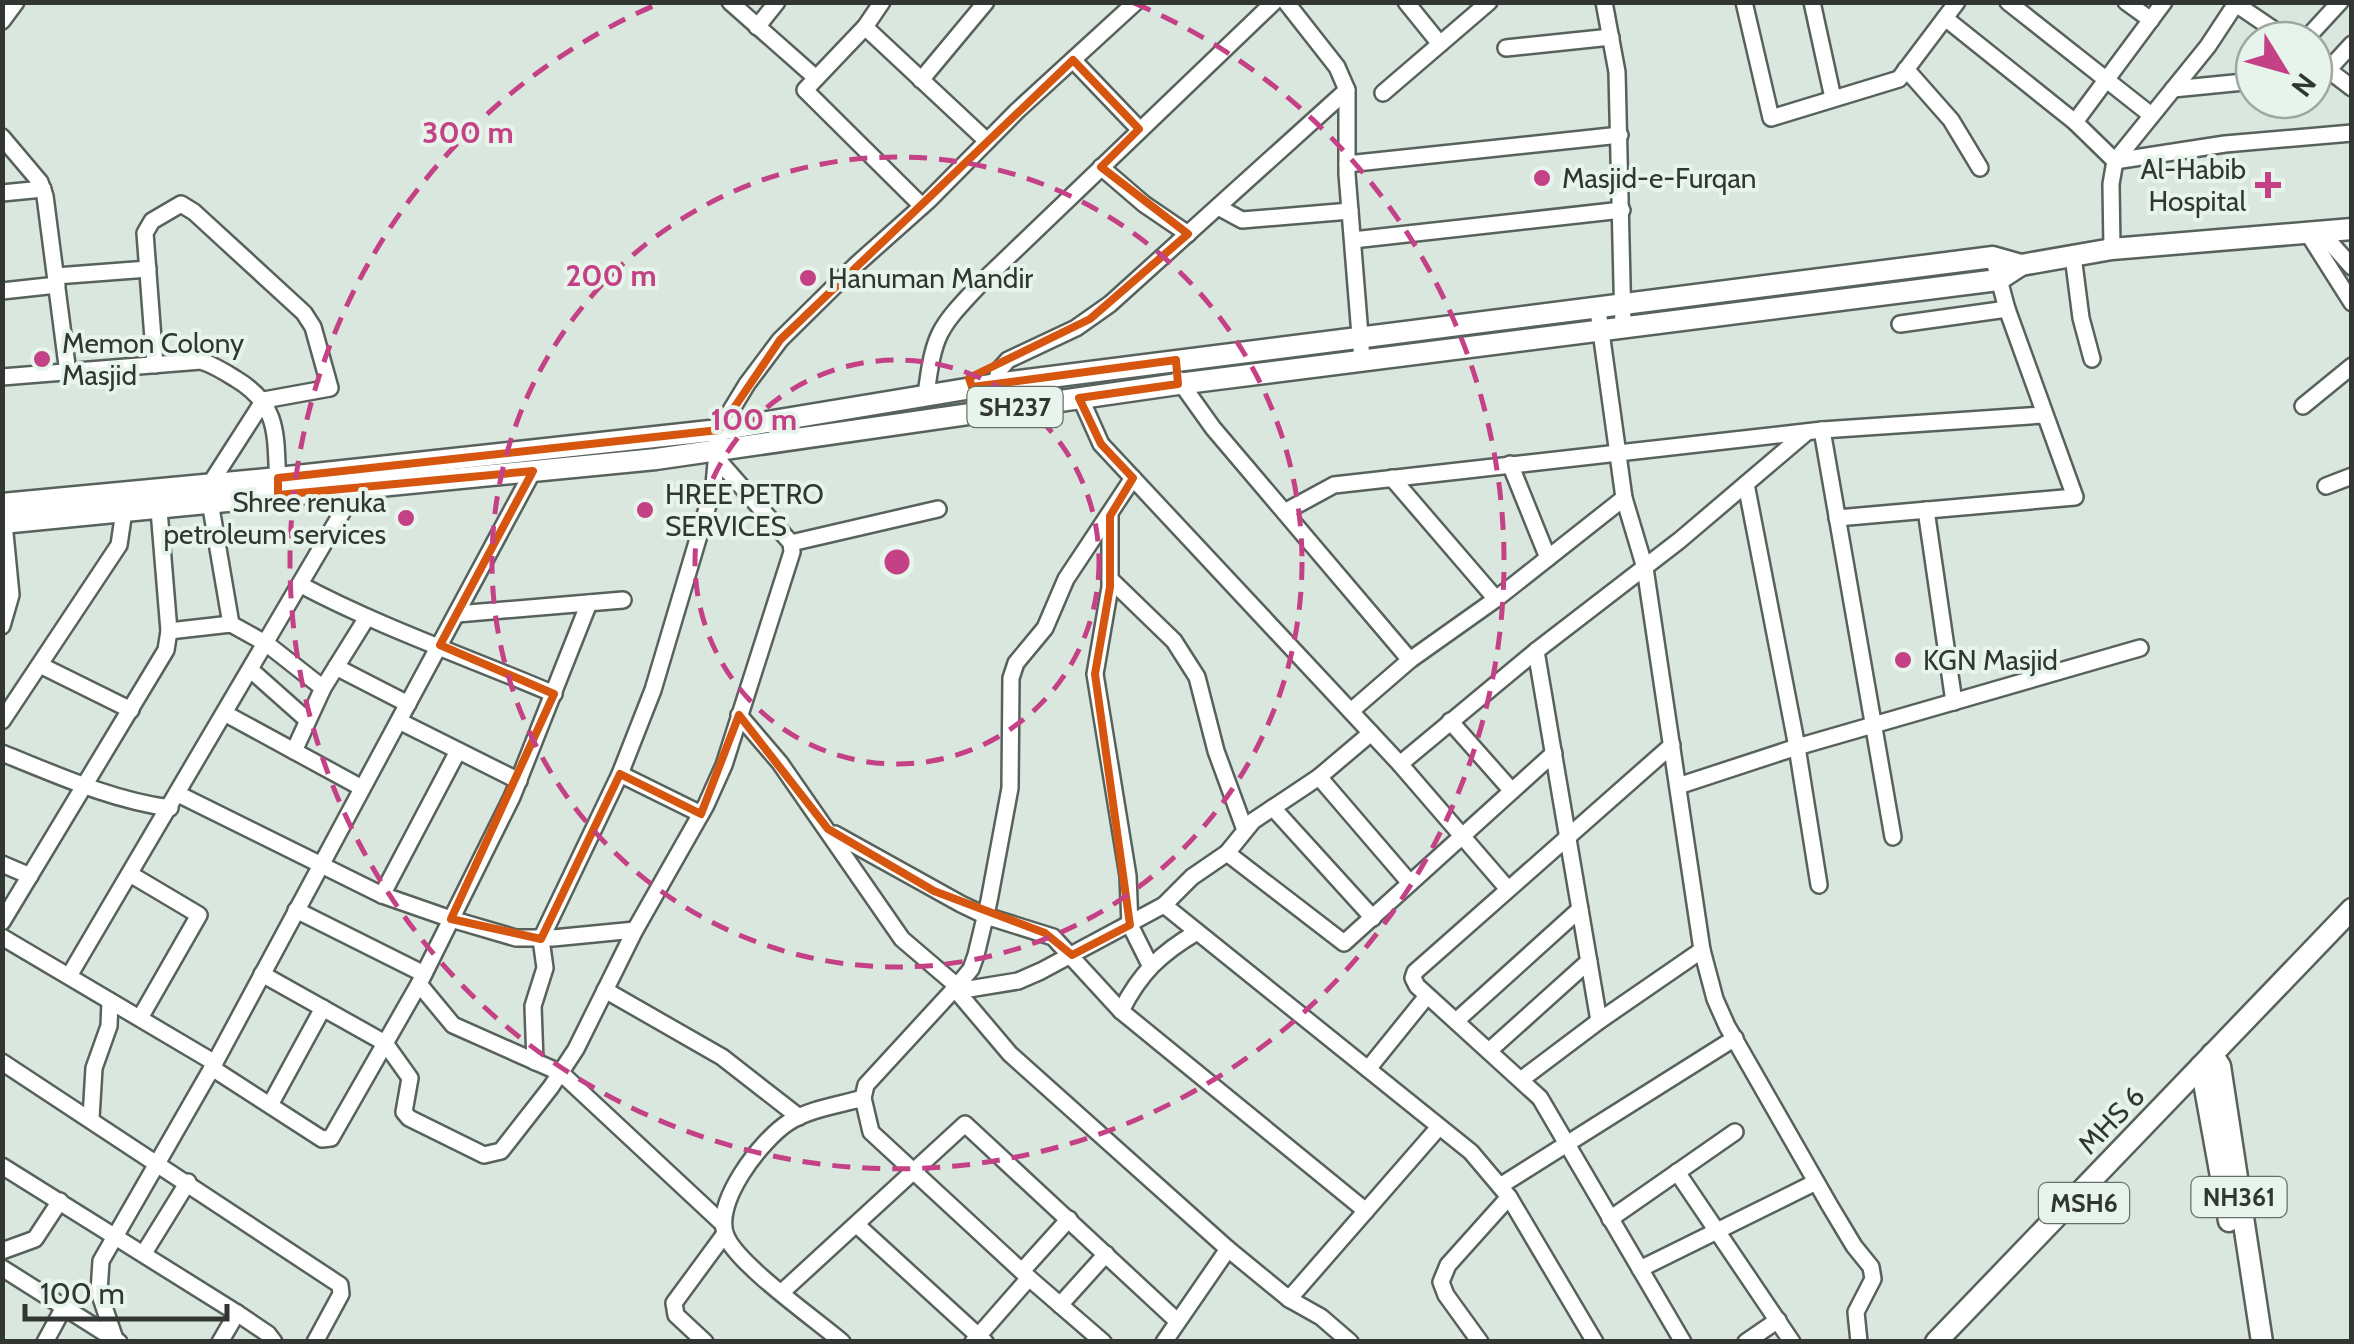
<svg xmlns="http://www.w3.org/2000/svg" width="2354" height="1344" viewBox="0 0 2354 1344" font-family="Cabin,sans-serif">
<rect width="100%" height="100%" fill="#dae7df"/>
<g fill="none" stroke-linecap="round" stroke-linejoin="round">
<defs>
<g id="minor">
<path d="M730,2L816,78"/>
<path d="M882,2L865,27L805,90L922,206"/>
<path d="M1286,2L1337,67L1347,90V174L1362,360"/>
<path d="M1406,2L1440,44"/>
<path d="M1604,2L1617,72L1623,326"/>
<path d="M1744,2L1771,118L1899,79L1957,2"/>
<path d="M1812,2L1833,98"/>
<path d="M2008,2L2151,115"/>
<path d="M2126,2L2151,20"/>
<path d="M2233,2L2289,40"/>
<path d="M1945,18L2075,122L2115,161L2225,144L2352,133"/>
<path d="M2,21L16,2"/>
<path d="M757,27L777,2"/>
<path d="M865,27L987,141"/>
<path d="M2305,40L2340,2"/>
<path d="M1506,48L1611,37"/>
<path d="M2314,59L2352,88"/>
<path d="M1073,60L1139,129"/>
<path d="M1906,69L1951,120L1980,168"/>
<path d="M2328,70L2352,44"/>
<path d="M921,80L986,2"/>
<path d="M2173,89L2254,81"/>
<path d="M1383,93L1489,2"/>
<path d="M2075,122L2164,2"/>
<path d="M2,137L40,182L45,196L68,373"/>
<path d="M1347,164L1620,135"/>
<path d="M1101,167L1144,204L1188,234"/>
<path d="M2,193L43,189"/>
<path d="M1218,207L1242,220L1350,211"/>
<path d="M2320,231L2352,267"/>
<path d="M2307,232L2352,303"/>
<path d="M1353,240L1622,210"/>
<path d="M2112,249L2111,184L2115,161L2208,46L2237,2"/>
<path d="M2073,256L2081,318L2092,359"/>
<path d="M56,276L148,269"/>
<path d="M2,291L57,285"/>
<path d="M1598,310L1624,498L1645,568L1702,950L1715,999L1727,1026L1830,1206L1854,1246L1871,1267L1873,1279L1856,1312L1859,1342"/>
<path d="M1900,324L2007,309"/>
<path d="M155,365L145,233L152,221L181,204L194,212L304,313L313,327L330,388L264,400L210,484"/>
<path d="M2,377L201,361C214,365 225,372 236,379C281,406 275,437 278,485"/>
<path d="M1178,379L1213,428L1410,660"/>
<path d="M996,384L999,370L1008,360L1076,328L1110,304L1347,90"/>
<path d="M926,395C934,331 939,328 982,282L1274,2"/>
<path d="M1080,397L1101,444L1400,764L1507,888"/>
<path d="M2303,406L2352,366"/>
<path d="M1822,430L1893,837"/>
<path d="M1510,464L1548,558"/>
<path d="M1392,478L1496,599"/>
<path d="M1746,484L1797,747L1819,885"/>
<path d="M2326,486L2352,476"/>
<path d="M210,502L231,624L267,644L323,688"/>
<path d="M1926,510L1954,702"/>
<path d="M1286,511L1334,485L1822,430L2043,415"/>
<path d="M1110,516V587L1095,674L1128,876L1130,925L1150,965"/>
<path d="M1837,518L2075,497L2007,309L1993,257"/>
<path d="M791,543L938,509"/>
<path d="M1110,579L1174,641L1197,677L1216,751L1245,830"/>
<path d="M301,585C382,628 470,658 554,694"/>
<path d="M457,614L623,600"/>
<path d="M2,626L11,595L4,523"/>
<path d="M169,631L231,624"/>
<path d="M1536,651L1599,1021"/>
<path d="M40,665L131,710"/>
<path d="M336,667L408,704"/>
<path d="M252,671L306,719"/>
<path d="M1351,711L1410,660L1496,599L1624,498"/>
<path d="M226,714L362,788"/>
<path d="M739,715L780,763L902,939L957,986L969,989L1018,981L1041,971L1164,905L1192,877L1227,853L1253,821L1319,777L1371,733"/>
<path d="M2,721L119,545L124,511"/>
<path d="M399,721L519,781"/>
<path d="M1450,721L1512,791"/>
<path d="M1672,745L1415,972L1413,978L1417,986L1540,1098L1683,1342"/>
<path d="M294,751L323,688L366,619"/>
<path d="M2,753C57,775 111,800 170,808"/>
<path d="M1400,764L1536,651L1680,540L1807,432"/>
<path d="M620,774L701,814"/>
<path d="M1319,777L1410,883"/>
<path d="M1678,786L1797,747L2140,648"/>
<path d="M178,794L382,895L451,919L516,938H553L635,930"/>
<path d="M1273,808L1373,918"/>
<path d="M835,834L961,904L986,916L1053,937L1121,1011L1366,1211"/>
<path d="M1227,853L1344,943L1554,753"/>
<path d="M2,864L30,876"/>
<path d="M130,874L199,915L140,1018"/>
<path d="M382,895L458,751"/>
<path d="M1164,905L1471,1152L1509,1197L1595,1342"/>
<path d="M296,910L424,974"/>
<path d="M2,922L166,650L169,631L158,498"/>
<path d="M2,937L215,1063"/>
<path d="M262,974L385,1043L410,1078L404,1112L409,1118L484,1155L501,1151L551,1087L576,1049L635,930L706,805L724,765L792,552L791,543L719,461"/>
<path d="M69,976L357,487"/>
<path d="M419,984L453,1025L561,1073L723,1224"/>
<path d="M955,989L1010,1054L1228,1249L1289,1299L1321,1317L1350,1342"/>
<path d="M605,990L722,1057L799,1117"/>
<path d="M1121,1011C1140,973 1161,953 1197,932"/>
<path d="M1456,1021L1580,909"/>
<path d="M1490,1050L1589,961"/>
<path d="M2,1062L340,1285L341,1294L315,1342"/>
<path d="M535,1062L533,1006L545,968L541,939L620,774L653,690L714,485L719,430L747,384L780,340L856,265L929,200L1017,111L1136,2"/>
<path d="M212,1068L322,1139L331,1138L419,984L512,797L589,603"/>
<path d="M1368,1069L1427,996"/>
<path d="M1522,1079L1599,1021L1702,950"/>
<path d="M270,1105L323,1008"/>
<path d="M91,1118L94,1068L109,1026L110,1001"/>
<path d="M2,1166L237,1313L268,1334L274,1342"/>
<path d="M1677,1172L1792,1342"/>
<path d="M1500,1186L1735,1038"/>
<path d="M1610,1219L1735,1132"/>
<path d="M857,1225L985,1342"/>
<path d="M2,1251L35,1239L60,1201"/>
<path d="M144,1253L188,1182"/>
<path d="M2,1268L119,1342"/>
<path d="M1640,1269L1816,1182"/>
<path d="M1022,1271L1069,1219"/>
<path d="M782,1292L965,1124L1176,1320"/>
<path d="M1289,1299L1439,1127"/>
<path d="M1060,1305L1106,1254"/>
<path d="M45,1342L64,1307"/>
<path d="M116,1342L99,1292L101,1261L212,1068L533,471"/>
<path d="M220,1342L237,1313"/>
<path d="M705,1342L676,1315L674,1303L724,1235"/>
<path d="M842,1342C815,1319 740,1266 727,1238C710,1205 762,1139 789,1122C809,1109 839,1105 863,1098"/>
<path d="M973,1342L1029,1278"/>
<path d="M1103,1342L1029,1278L871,1132L863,1098L866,1085L957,986L971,969L976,955L989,901L1010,788L1011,678L1016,663L1045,628L1066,579L1133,478"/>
<path d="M1164,1342L1228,1249"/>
<path d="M1480,1342L1446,1295L1441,1282L1448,1265L1509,1197"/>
<path d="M1746,1342L1778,1320"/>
</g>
<g id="major">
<path d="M2,504L278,478L719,430L996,384L1993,257L2021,265L2112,249L2352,229"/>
<path d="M2,523L656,459L1178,384L1998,280L2021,265"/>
<path d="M2212,1054L2220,1066L2262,1342"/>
<path d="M2201,1066L2229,1221"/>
<path d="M1936,1342L2352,909"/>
</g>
</defs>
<!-- minor casing -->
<use href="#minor" stroke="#57625c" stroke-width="20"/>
<!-- major casing -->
<use href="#major" stroke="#57625c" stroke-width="25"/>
<!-- minor -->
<use href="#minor" stroke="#fff" stroke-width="15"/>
<!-- major -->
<use href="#major" stroke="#fff" stroke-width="20"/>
</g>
<!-- marked area -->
<path fill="none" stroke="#d65610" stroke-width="8" stroke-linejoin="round" d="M1073,60L1139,129L1101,167L1188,234L1090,319L969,378L972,387L1176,360L1178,384L1079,398L1101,444L1133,478L1110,516V587L1095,674L1130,925L1072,955L1045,933L934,891L828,829L739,715L701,814L620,774L541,939L451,919L554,694L440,645L533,471L278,495V478L719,430L780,340Z"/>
<!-- distance rings -->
<g fill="none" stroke="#c54186" stroke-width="5" stroke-dasharray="18 12">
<circle cx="897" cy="562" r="202"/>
<circle cx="897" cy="562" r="405"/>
<path d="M1134 3A607 607 0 1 1 660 3"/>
</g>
<!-- markers -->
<g fill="#c54186" stroke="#e7f4ec" stroke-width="4">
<circle cx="1542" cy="178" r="10"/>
<path d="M2263 170h10v10h10v10h-10v10h-10v-10h-10v-10h10z"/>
<circle cx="808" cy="278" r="10"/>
<circle cx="42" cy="359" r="10"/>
<circle cx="645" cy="510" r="10"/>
<circle cx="406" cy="518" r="10"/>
<circle cx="1903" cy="660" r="10"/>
</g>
<g text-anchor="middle" stroke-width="8" stroke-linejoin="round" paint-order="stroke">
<!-- shield labels -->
<g fill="#e7f4ec" stroke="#686f6a" stroke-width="2.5">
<rect x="967.5" y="387" width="95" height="40" rx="8"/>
<rect x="2191.5" y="1177" width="95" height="40" rx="8"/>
<rect x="2039" y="1183" width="90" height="40" rx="8"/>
</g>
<g font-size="25" font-weight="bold" fill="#313633">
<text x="1015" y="416">SH237</text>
<text x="2239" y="1206">NH361</text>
<text x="2084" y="1212">MSH6</text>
</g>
<!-- poi labels -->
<g font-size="28" fill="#313633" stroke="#e7f4ec" text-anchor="start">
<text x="2246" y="179" text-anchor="end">Al-Habib<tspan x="2246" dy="32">Hospital</tspan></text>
<text x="1562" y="188">Masjid-e-Furqan</text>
<text x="828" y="288">Hanuman Mandir</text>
<text x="62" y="353">Memon Colony<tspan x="62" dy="32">Masjid</tspan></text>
<text x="665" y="504">HREE PETRO<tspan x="665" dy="32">SERVICES</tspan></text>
<text x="386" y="512" text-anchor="end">Shree renuka<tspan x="386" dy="32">petroleum services</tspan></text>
<text x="1923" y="670">KGN Masjid</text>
</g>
<!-- street labels -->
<g font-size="28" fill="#313633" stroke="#e7f4ec">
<text transform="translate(2111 1120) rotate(-46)" y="10">MHS 6</text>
</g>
</g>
<circle cx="897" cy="562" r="15" fill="#c54186" stroke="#e7f4ec" stroke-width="5"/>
<g font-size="30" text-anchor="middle" font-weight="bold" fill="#c54186" stroke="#e7f4ec" stroke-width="8" stroke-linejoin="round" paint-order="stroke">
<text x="468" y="143">300 m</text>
<text x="611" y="286">200 m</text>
<text x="754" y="430">100 m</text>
</g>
<!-- border -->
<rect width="2354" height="1344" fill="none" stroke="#313633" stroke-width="10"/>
<!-- north arrow -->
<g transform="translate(2284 70) rotate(127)"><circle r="48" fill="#e7f4ec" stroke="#9ea8a2" stroke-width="2.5"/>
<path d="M0-8L18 38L0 25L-18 38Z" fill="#c54186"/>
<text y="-15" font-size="28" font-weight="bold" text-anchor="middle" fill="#313633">N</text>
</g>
<!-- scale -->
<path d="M25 1304v15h202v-15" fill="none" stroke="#313633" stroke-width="5"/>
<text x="40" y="1304" font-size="30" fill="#313633" stroke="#e7f4ec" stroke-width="8" paint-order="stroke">100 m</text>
</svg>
